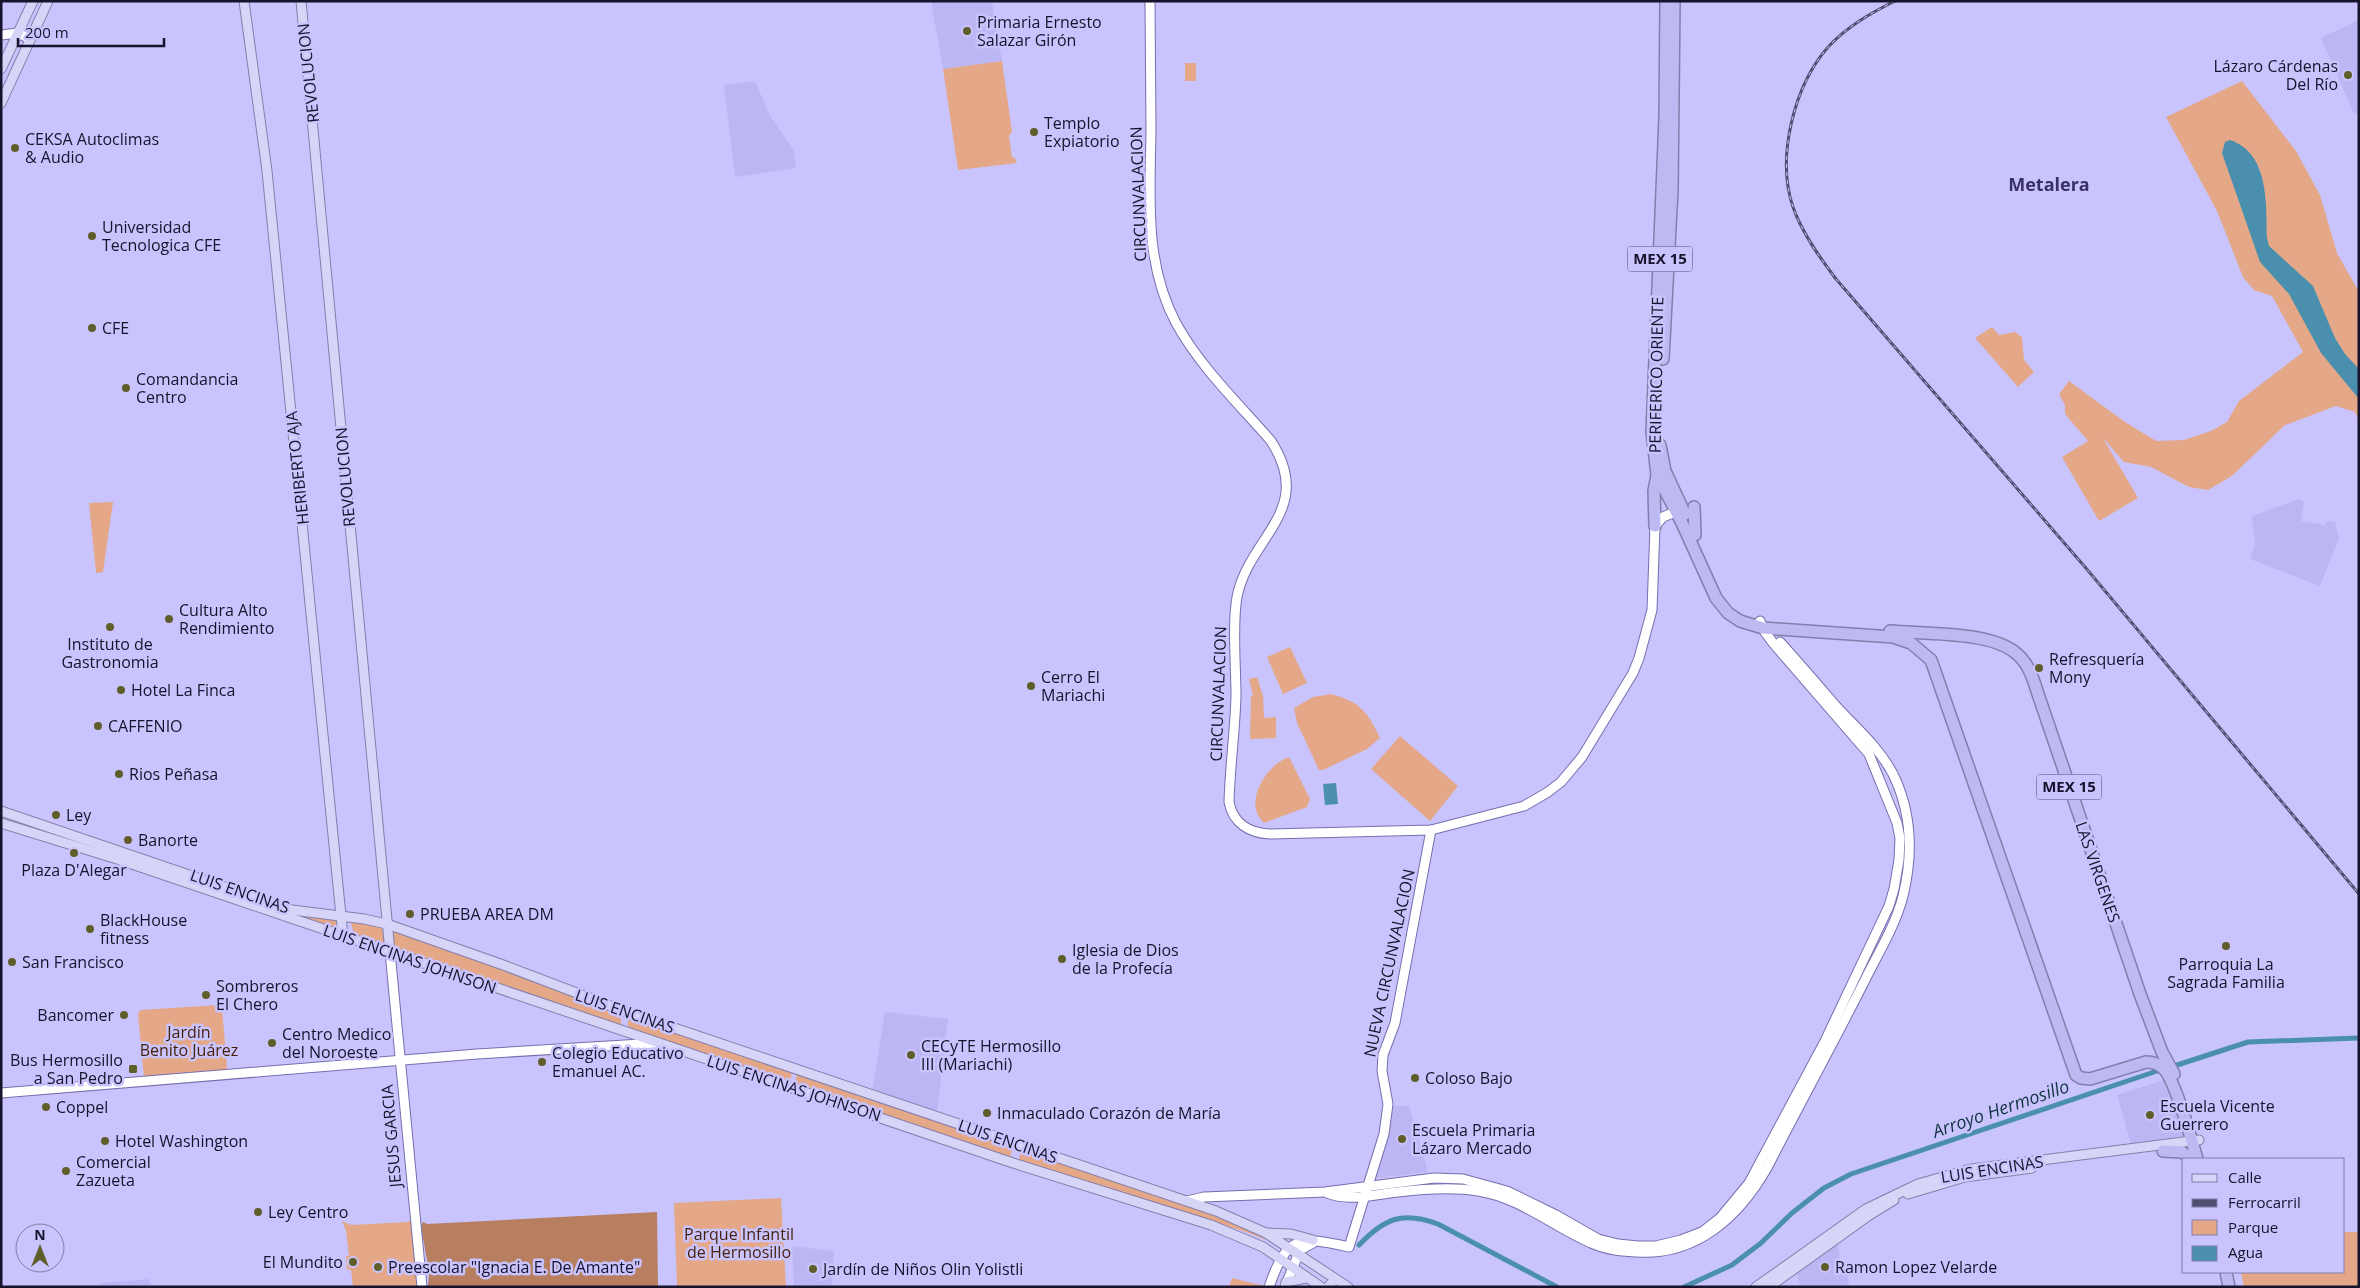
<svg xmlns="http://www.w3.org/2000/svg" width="2360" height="1288" viewBox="0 0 2360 1288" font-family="'Open Sans',sans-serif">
<rect width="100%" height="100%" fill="#c9c4fd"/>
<!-- built -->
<g fill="#bcb7f4">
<path d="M931,1H992L1002,61L943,69Z"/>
<path d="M2359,20V112L2354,114L2321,38Z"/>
<path d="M755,81L770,116L793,149L796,168L735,177L724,85Z"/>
<path d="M2299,499L2304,502L2301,521L2325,525L2327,521L2335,522L2339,538L2320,586L2250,559L2255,543L2252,516Z"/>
<path d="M885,1012L948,1019L937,1112L872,1091Z"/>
<path d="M2164,1080L2185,1136L2131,1144L2117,1095Z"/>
<path d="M1393,1106H1409L1428,1172L1376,1178Z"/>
<path d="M1838,1244L1840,1262H1847L1849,1287H1800L1797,1272Z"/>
<path d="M792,1246L834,1251L832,1287H794Z"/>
<path d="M148,1279L153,1287H99L102,1283Z"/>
</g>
<!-- green -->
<g fill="#e4a888">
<path d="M1002,61L1012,132L1009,136L1012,157L1015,158L1017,163L958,170L943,69Z"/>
<rect x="1185" y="63" width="11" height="18"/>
<path d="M2242,81L2296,151L2320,195L2337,253L2359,292V420L2355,412L2336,406L2285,425L2232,476L2208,490L2189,487L2151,467L2124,462L2103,438L2138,498L2099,521L2062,457L2088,441L2065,414V405L2059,394L2069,381L2125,422L2156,441L2184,440L2211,431L2227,422L2239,401L2303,352L2272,296L2254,290L2243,277L2217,211L2166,117Z"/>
<path d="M1992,327L1999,335L2015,332L2022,337L2024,360L2034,372L2018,387L1975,338Z"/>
<path d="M113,502L103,572L96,573L89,503Z"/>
<path d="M1290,647L1307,683L1283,694L1267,657Z"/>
<path d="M1257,677L1263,696L1264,718L1276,717V738L1250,739L1251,696L1253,695L1249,679Z"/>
<path d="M1331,694C1360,702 1367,711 1380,738L1367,749L1323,770H1319L1297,723L1294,708L1313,697Z"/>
<path d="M1400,736L1458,786L1430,821L1371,769Z"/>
<path d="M1289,757L1310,799L1307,807L1264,823C1242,803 1266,765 1289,757Z"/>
<path d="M300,914L339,919L341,932L301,920Z"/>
<path d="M350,920L384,927V942L379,946L355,938Z"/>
<path d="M393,930L621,1014V1027L394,951Z"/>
<path d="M219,1005L222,1007L227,1068L224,1071L144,1077L138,1015L140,1010Z"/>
<path d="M628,1016L792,1072L790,1083L628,1028Z"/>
<path d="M797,1074L1013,1147L1010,1158L795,1085Z"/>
<path d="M1021,1150L1246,1226L1272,1242L1243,1231L1019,1160Z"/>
<path d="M781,1198L786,1287H677L674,1203Z"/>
<path d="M2359,1209V1287H2244L2241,1272H2344V1232H2358Z"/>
<path d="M411,1220L417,1287H353L351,1270L347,1269L346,1256H349L346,1231L342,1221L351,1225L407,1222Z"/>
<path d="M1232,1278L1264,1286V1287H1229Z"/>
</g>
<!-- forest -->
<path fill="#b77e60" d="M657,1212L658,1287H428L429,1272L421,1226L423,1222L427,1224Z"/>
<!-- water -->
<g fill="#4a90ae">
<path d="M2230,140C2270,153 2266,206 2267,238L2269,246L2313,286L2335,338L2345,354L2359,369V399L2321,353L2289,294L2260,262L2222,153L2225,142Z"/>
<path d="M1336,783L1338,804L1325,805L1323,784Z"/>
</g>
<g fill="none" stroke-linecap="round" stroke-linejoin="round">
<!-- canal -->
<g stroke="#4a90ae" stroke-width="5">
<path d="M2171,1067L2248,1042L2359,1038"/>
<path d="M1359,1245C1385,1218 1402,1211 1438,1224L1557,1287"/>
<path d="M1684,1287L1732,1265L1761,1243L1792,1213L1824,1188L1851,1174L2163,1069"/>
</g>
<defs>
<g id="secondary">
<path d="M1150,1C1150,44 1151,87 1151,130C1150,197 1144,263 1176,323C1200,367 1239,404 1271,441C1316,511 1249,536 1237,597C1232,625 1236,666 1236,696C1235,731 1230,766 1229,802C1233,823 1249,833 1270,834L1431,830L1524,806L1548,792L1561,782L1582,757L1633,673L1639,658L1652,610L1655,526L1663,517L1682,509"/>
<path d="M1,35L18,33L30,39"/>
<path d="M390,952L422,1287"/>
<path d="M1,1093L477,1054L658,1043"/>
<path d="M1327,1193C1349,1202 1376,1194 1398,1192C1424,1189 1453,1187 1478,1191C1519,1197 1554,1227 1591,1243C1606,1250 1621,1251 1636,1252C1697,1256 1740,1216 1768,1166C1800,1103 1834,1042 1866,978C1879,952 1896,924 1903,896C1913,855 1912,813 1893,774C1878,746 1856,728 1835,705C1817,684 1799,663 1780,642"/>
<path d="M1187,1201L1204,1197L1325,1192L1434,1178L1463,1179L1507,1191L1556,1215L1598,1239L1618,1244L1638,1246H1656L1681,1240L1702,1232L1720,1218L1749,1183L1825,1041L1889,906L1894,889L1899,860L1900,838L1897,823L1869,754L1773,643L1765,632L1760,621"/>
<path d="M1269,1287C1287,1235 1299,1236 1349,1247L1384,1134L1388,1104L1382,1071L1383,1055L1395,1023L1431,830"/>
<path d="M1285,1287L1300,1250L1313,1243"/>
</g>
<g id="primary">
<path d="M244,1L267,171L343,936"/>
<path d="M301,1L390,952"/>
<path d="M1,69L33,1"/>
<path d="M1,103L48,1"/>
<path d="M1,811L292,910L364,919L387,924L506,966L624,1011L1216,1211L1266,1233L1348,1287"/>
<path d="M1,823L117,859L1013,1163L1211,1225L1263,1247L1321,1287"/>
<path d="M1908,1194L1965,1177L2032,1168"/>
<path d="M1266,1233L1291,1234L1313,1240"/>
<path d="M1286,1282L1306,1278"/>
<path d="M1328,1287L1335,1279"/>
<path d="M1756,1287L1866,1209L1918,1184L1971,1169L2199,1140"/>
<path d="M1769,1287L1868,1216L1894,1200"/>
</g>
<g id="highway">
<path d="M1666,1L1665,118L1652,432L1657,475L1682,523L1716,598L1728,613L1740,621L1763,628L1893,637L1911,643L1931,660L2076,1075L2081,1078L2090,1079L2146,1062C2153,1062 2159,1064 2164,1069C2175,1081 2192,1141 2197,1159"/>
<path d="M1663,359L1672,190L1674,1"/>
<path d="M1660,445L1665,471L1685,514"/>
<path d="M1694,507L1695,535"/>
<path d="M1655,526L1654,491L1657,475"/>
<path d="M1890,631C1924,634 1992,631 2017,654C2028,663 2033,678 2037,691L2140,994L2162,1052L2174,1074"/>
<path d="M2163,1151L2182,1152L2191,1159"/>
<path d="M2226,1272L2229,1287"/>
</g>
</defs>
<!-- secondary casing -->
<use href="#secondary" stroke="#766eaf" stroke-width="11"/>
<!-- primary casing -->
<use href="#primary" stroke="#837fac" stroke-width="11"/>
<!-- highway casing -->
<use href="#highway" stroke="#837fac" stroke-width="14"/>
<!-- secondary -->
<use href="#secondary" stroke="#fff" stroke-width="9"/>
<!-- primary -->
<use href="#primary" stroke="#d7d5f7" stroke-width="9"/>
<!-- highway -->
<use href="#highway" stroke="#bdb9f1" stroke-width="11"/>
<defs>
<path id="rail" d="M1895,1C1871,13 1848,26 1829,46C1794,85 1776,157 1793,207C1802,233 1820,258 1836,279L2085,567L2359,894"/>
</defs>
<!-- rail casing -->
<use href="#rail" stroke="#524e72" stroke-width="3"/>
<!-- rail -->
<use href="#rail" stroke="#c9c4fd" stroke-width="1" stroke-dasharray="4" stroke-linecap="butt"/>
</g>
<!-- markers -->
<g fill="#5f5e2b" stroke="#c9c4fd" stroke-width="2">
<circle cx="967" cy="31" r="5"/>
<circle cx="2348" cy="75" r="5"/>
<circle cx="1034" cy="132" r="5"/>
<circle cx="15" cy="148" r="5"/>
<circle cx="92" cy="236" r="5"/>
<circle cx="92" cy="328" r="5"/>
<circle cx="126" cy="388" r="5"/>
<circle cx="169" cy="619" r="5"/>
<circle cx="110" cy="627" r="5"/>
<circle cx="2039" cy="668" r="5"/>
<circle cx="1031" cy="686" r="5"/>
<circle cx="121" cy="690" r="5"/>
<circle cx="98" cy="726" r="5"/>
<circle cx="119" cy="774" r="5"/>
<circle cx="56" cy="815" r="5"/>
<circle cx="128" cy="840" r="5"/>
<circle cx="74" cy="853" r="5"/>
<circle cx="410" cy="914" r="5"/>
<circle cx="90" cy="929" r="5"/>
<circle cx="2226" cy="946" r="5"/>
<circle cx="1062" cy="959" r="5"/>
<circle cx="12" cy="962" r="5"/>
<circle cx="206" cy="995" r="5"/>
<circle cx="124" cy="1015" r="5"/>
<circle cx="272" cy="1043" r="5"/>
<circle cx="911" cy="1055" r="5"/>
<circle cx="542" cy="1062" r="5"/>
<rect x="128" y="1064" width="10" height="10" rx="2.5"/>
<circle cx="1415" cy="1078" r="5"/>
<circle cx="46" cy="1107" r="5"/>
<circle cx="987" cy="1113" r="5"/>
<circle cx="2150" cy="1115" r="5"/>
<circle cx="1402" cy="1139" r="5"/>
<circle cx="105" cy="1141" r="5"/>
<circle cx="66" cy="1171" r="5"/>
<circle cx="258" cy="1212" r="5"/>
<circle cx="353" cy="1262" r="5"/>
<circle cx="378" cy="1267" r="5"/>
<circle cx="1825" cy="1267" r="5"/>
<circle cx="813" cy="1269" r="5"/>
</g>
<g text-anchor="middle" stroke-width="5" stroke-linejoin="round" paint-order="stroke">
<!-- shield labels -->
<g fill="#c9c4fd" stroke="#4c486b" stroke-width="1">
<rect x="1627.5" y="246.5" width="65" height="25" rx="4"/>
<rect x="2036.5" y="774.5" width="65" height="25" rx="4"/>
</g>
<g font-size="15" font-weight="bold" fill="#17132c">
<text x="1660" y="264">MEX 15</text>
<text x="2069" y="792">MEX 15</text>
</g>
<!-- poi labels -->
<g font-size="16" fill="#17132c" stroke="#c9c4fd" text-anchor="start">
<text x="977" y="28">Primaria Ernesto<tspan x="977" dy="18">Salazar Girón</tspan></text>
<text x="2338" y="72" text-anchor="end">Lázaro Cárdenas<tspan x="2338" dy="18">Del Río</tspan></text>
<text x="1044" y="129">Templo<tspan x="1044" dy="18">Expiatorio</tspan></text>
<text x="25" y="145">CEKSA Autoclimas<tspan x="25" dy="18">&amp; Audio</tspan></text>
<text x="102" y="233">Universidad<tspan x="102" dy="18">Tecnologica CFE</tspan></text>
<text x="102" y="334">CFE</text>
<text x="136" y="385">Comandancia<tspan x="136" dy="18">Centro</tspan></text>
<text x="179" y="616">Cultura Alto<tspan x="179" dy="18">Rendimiento</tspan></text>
<text x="110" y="650" text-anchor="middle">Instituto de<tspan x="110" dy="18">Gastronomia</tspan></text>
<text x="2049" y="665">Refresquería<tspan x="2049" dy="18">Mony</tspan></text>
<text x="1041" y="683">Cerro El<tspan x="1041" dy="18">Mariachi</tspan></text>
<text x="131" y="696">Hotel La Finca</text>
<text x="108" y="732">CAFFENIO</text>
<text x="129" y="780">Rios Peñasa</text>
<text x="66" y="821">Ley</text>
<text x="138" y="846">Banorte</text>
<text x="74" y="876" text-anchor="middle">Plaza D'Alegar</text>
<text x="420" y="920">PRUEBA AREA DM</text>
<text x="100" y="926">BlackHouse<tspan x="100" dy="18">fitness</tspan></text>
<text x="1072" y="956">Iglesia de Dios<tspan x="1072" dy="18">de la Profecía</tspan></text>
<text x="22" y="968">San Francisco</text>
<text x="2226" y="970" text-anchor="middle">Parroquia La<tspan x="2226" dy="18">Sagrada Familia</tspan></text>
<text x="216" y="992">Sombreros<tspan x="216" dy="18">El Chero</tspan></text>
<text x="114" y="1021" text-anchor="end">Bancomer</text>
<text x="282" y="1040">Centro Medico<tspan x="282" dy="18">del Noroeste</tspan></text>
<text x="921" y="1052">CECyTE Hermosillo<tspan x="921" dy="18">III (Mariachi)</tspan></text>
<text x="552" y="1059">Colegio Educativo<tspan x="552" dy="18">Emanuel AC.</tspan></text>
<text x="123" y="1066" text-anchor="end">Bus Hermosillo<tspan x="123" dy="18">a San Pedro</tspan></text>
<text x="1425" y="1084">Coloso Bajo</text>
<text x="2160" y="1112">Escuela Vicente<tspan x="2160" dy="18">Guerrero</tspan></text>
<text x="56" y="1113">Coppel</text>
<text x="997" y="1119">Inmaculado Corazón de María</text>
<text x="1412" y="1136">Escuela Primaria<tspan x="1412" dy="18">Lázaro Mercado</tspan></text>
<text x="115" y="1147">Hotel Washington</text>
<text x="76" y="1168">Comercial<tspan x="76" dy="18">Zazueta</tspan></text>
<text x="268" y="1218">Ley Centro</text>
<text x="343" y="1268" text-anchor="end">El Mundito</text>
<text x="388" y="1273">Preescolar "Ignacia E. De Amante"</text>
<text x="1835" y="1273">Ramon Lopez Velarde</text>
<text x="823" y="1275">Jardín de Niños Olin Yolistli</text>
</g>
<!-- street labels -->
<g font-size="16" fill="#17132c" stroke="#c9c4fd">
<text transform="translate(308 73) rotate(-96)" y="6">REVOLUCION</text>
<text transform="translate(1138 194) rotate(-92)" y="6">CIRCUNVALACION</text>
<text transform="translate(1656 375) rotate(-89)" y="6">PERIFERICO ORIENTE</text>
<text transform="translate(297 468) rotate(-96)" y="6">HERIBERTO AJA</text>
<text transform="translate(345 477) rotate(-95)" y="6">REVOLUCION</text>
<text transform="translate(1218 694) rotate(-88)" y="6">CIRCUNVALACION</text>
<text transform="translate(2098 872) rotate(71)" y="6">LAS VIRGENES</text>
<text transform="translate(240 891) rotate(19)" y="6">LUIS ENCINAS</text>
<text transform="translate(410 959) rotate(19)" y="6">LUIS ENCINAS JOHNSON</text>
<text transform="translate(1389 963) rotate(-78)" y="6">NUEVA CIRCUNVALACION</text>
<text transform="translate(625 1011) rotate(19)" y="6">LUIS ENCINAS</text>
<text transform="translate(794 1088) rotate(18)" y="6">LUIS ENCINAS JOHNSON</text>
<text transform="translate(391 1136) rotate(-95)" y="6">JESUS GARCIA</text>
<text transform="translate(1008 1141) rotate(19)" y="6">LUIS ENCINAS</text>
<text transform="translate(1992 1169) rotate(-9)" y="6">LUIS ENCINAS</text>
</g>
<!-- park labels -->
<g font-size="16" fill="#461f08" stroke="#c9c4fd">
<text x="189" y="1038">Jardín<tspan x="189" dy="18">Benito Juárez</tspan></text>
<text x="739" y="1240">Parque Infantil<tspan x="739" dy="18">de Hermosillo</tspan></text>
</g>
<!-- neighbourhood labels -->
<g font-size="18" font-weight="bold" fill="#3a306b" stroke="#c9c4fd">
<text x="2049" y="191">Metalera</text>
</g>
<!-- water labels -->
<g font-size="18" font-style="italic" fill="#143543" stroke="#c9c4fd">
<text transform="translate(2001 1109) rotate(-19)" y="6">Arroyo Hermosillo</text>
</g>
</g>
<!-- border -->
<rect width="2360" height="1288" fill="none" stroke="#17132c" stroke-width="5"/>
<!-- legend -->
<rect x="2182" y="1158" width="162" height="115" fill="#c9c4fd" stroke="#827da9"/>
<rect x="2192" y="1174" width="25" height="8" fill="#d7d5f7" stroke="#827da9"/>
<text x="2228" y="1183" font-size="15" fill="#17132c">Calle</text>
<rect x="2192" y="1199" width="25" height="8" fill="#524e72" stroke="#827da9"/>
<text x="2228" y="1208" font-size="15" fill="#17132c">Ferrocarril</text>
<rect x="2192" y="1220" width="25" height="15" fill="#e4a888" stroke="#827da9"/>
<text x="2228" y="1233" font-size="15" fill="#17132c">Parque</text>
<rect x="2192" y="1246" width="25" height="15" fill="#4a90ae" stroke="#827da9"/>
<text x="2228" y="1258" font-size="15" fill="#17132c">Agua</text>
<!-- north arrow -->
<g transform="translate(40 1248)"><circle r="24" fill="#c9c4fd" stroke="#827da9"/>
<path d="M0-4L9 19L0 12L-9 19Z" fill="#5f5e2b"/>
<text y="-8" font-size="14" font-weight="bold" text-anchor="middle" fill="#17132c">N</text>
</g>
<!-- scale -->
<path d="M18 38v8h146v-8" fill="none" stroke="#17132c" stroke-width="2.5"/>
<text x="25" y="38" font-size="15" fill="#17132c" stroke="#c9c4fd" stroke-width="4" paint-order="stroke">200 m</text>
</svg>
